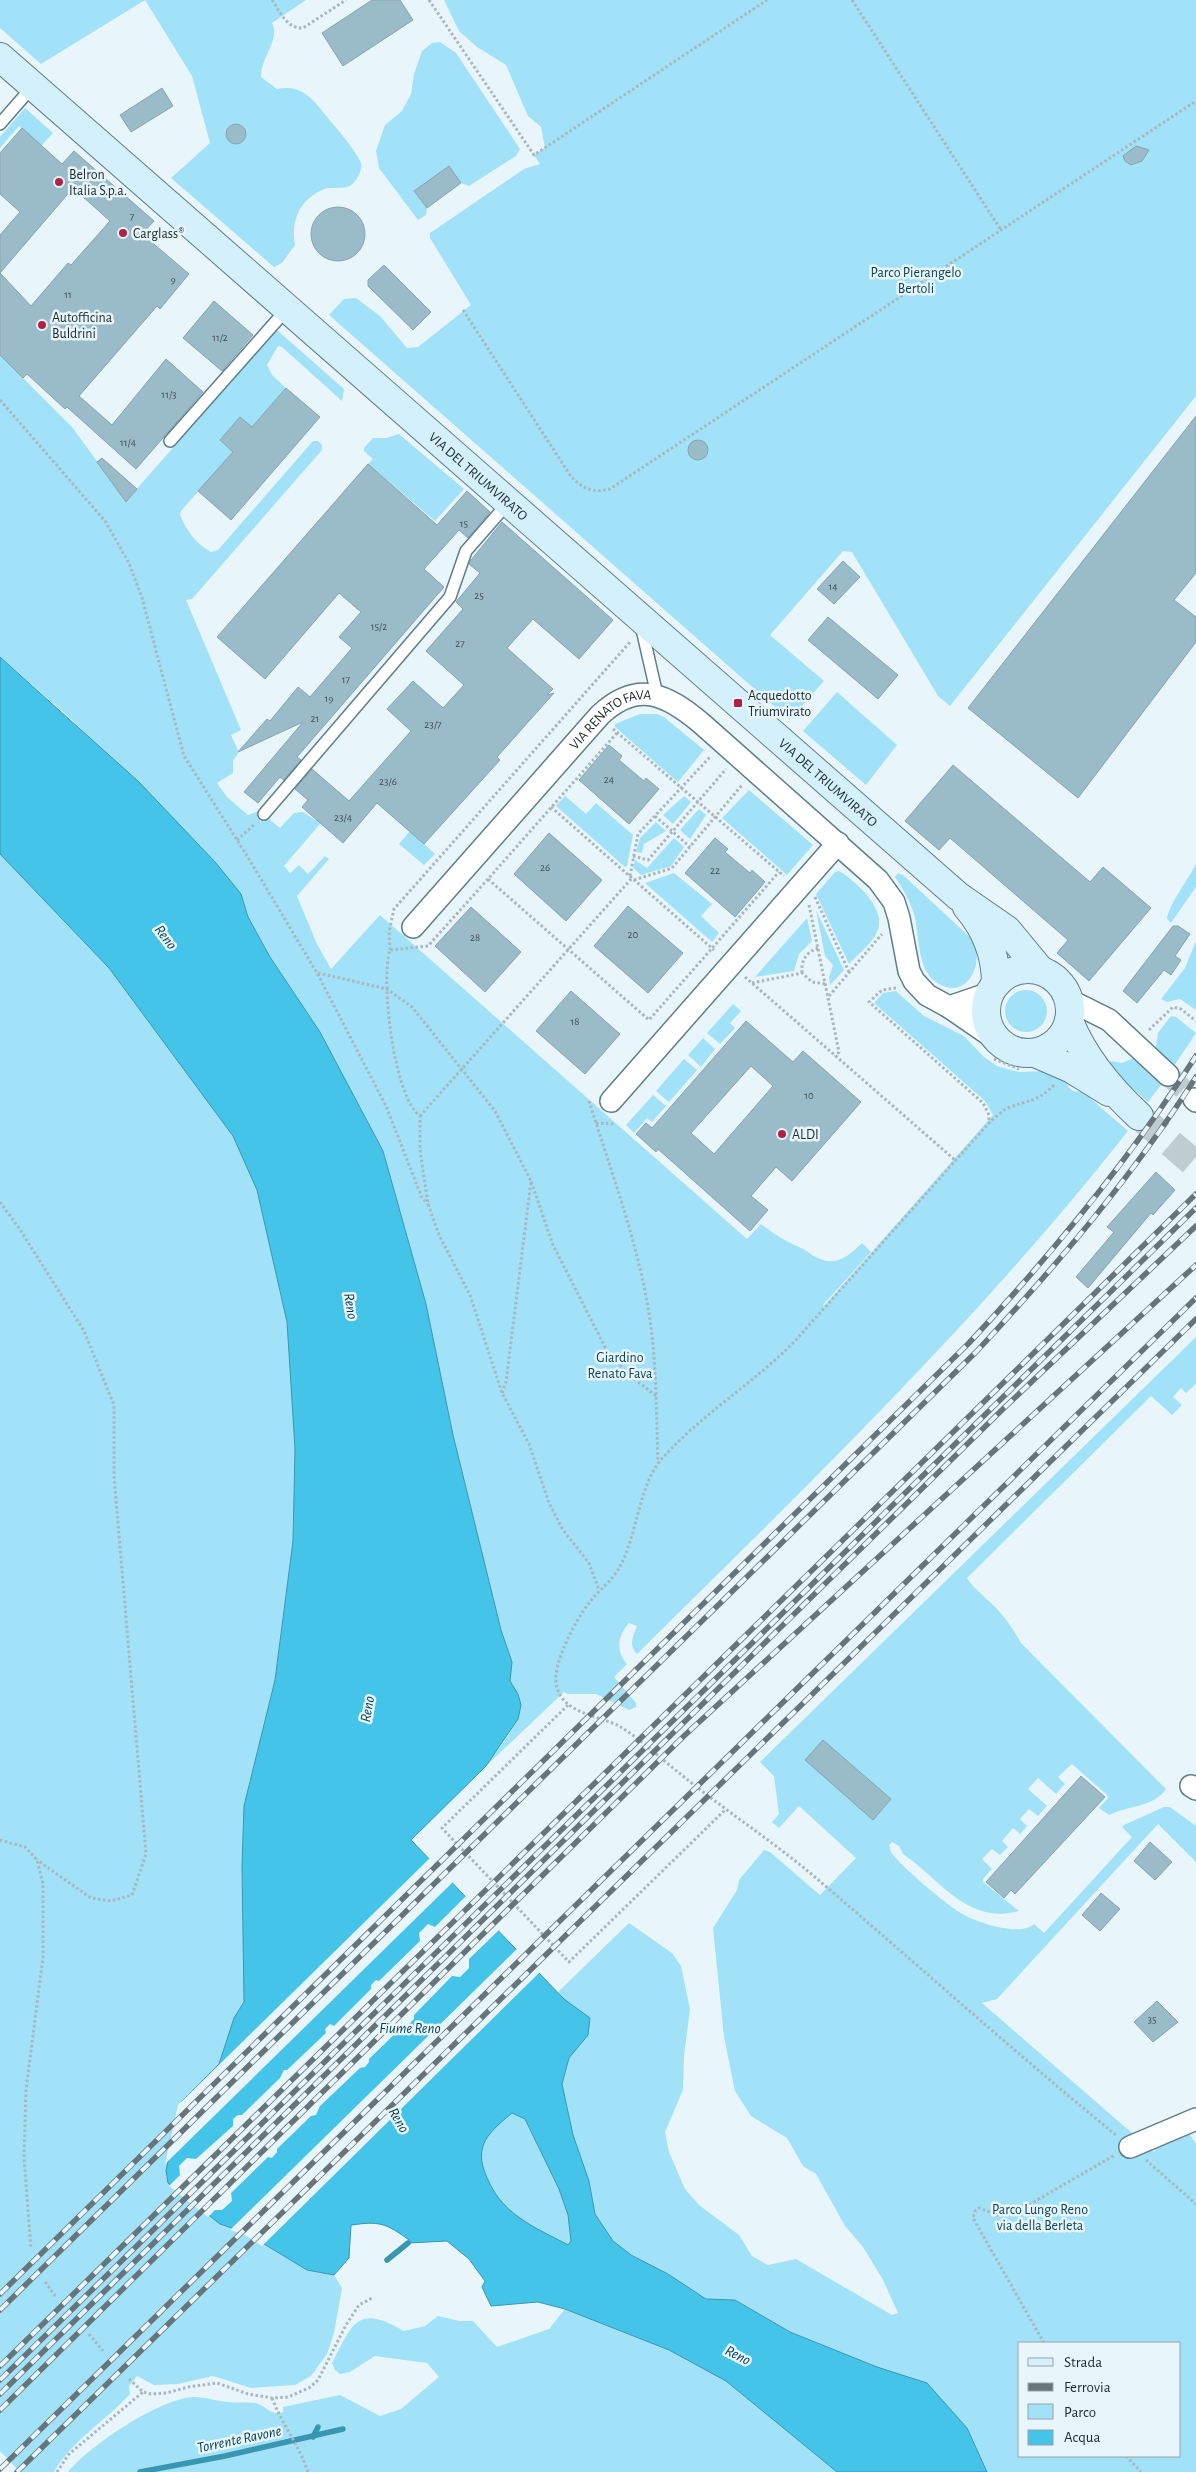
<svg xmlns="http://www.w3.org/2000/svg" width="1196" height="2472" viewBox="0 0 1196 2472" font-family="'Alegreya Sans',sans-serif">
<rect width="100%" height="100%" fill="#e8f6fb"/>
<!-- green -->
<g fill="#a1e2f9" fill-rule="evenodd">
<path d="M0,0H306L272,23C281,39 260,59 261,77L277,89C295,85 307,92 319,107C329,120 355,148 361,163C363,171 355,185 347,187C338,189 328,186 320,191C298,202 291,223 295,245L282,263L274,267L171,178L210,143L192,76L145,0L41,64L0,28Z"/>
<path d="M444,0H1196V396L950,706L938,696L852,552L843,551L770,635L824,681L790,720L329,315L344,299L356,298L380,316L407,348L418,347L471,305L430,238V233L524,169L540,164L534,155L545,148L541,127L528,116L506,65L477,47L459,31Z"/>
<path d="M440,42L456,53L520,149L516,156L469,186L461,183L449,166L415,191L427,208L426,215L418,220L379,168L376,151L385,125L402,111L411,94L414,74L422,51L432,43Z"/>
<path d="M25,108L53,133L41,146L19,126L0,148V137Z"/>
<path d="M277,330L344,389L342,401L282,347L278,346L267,365L272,375L286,388L252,427L240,417L220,440L233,452L181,511L180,515C187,531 195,543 211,552L218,550L313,441H318L322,445V450L192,599L186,600L241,730L231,735L239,752L233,761V773L217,783L227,797L248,815L259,811L280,828L294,813L303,812L315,820L339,792L344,796L284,866L290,873L299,865L308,874L325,856L329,859L297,896L317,944L331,969L380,915L747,1239L761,1224C774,1234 785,1241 801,1248C807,1250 812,1256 818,1258C836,1267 849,1256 862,1243L871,1252L823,1305L824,1306L993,1115L985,1101L874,1003L883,993L896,991L924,1016L964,1036L984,1057L997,1066L1019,1072L1045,1071L1070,1083L1068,1087L1073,1091L1083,1092L1128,1131C980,1319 807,1486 637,1654C628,1645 633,1636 637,1626L629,1623C618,1636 615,1650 627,1664L614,1677L636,1703V1707L629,1710L596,1694H568L564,1692L486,1766C505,1738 532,1716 510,1681L512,1662L501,1630L453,1435L426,1304L383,1151L320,1032L270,957L248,917L241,894L216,863L70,718L0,657V355L72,427L126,501Z"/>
<path d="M399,434L464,489L435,521L368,464L373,459L364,451V448L373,438H386Z"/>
<path d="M837,692L897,745L866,785L803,731Z"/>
<path d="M640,714H657L664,717L704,750L678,782L615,727V724Z"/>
<path d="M749,790L813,845L787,875L722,818Z"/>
<path d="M565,796L586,814L596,803L633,835L627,866L625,867L556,806Z"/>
<path d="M684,796L691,802L673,824L663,815Z"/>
<path d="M699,809L706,815L690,839L680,830Z"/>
<path d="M656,822L666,831L644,844L642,853L636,852L640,838Z"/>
<path d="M410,831L435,854L424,865L399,844Z"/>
<path d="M674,838L684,847L671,866L641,875L633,868L635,860L647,868Z"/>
<path d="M0,854L109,968L233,1136L257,1190L287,1322L295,1449L293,1541L275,1680L266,1722L249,1783L242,1867L244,1931L563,1999L558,1992L629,1923L672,1953L681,1966L690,2009L684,2056L683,2090L665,2132L669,2152L685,2189L699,2205L739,2235L752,2256L768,2265L796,2259L892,2315L898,2313L883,2280L863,2247L845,2226L816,2174L803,2166L787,2138L751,2116L735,2091L724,2037L713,1928L737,1890L739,1880L764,1850L770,1852L820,1895L856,1858L799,1806L779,1828L772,1822L779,1814L774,1776L760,1762L1196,1337V1384L1186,1393L1181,1388L1173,1397L1182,1405L1172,1415L1151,1396L967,1578C974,1589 983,1595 992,1604C1004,1615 1013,1629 1021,1643L1157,1780L1166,1789C1154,1807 1127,1806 1109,1815L1099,1808L1108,1798L1107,1795L1072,1764L1058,1777L1065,1784L1056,1794L1038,1778L1028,1789L1047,1806L1038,1816L1029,1809L1020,1819L1027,1826L1020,1834L1013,1828L1002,1841L1008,1847L1000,1855L992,1849L982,1859L992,1869L983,1879V1882L1019,1911C967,1925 941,1880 903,1854L899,1846L892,1842L889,1845C890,1847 890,1850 891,1852C898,1864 948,1906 961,1913C977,1923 1020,1937 1034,1924L1044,1933L1132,1837L1122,1827L1124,1825L1164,1807H1170L1196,1826V1862L1158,1824L997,1999L982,2003L1154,2152L1157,2146L1187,2130L1196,2144V2472H987L967,2428L927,2383L877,2367L790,2332L735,2300L707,2299L668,2274L631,2255L613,2241L595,2214L589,2181L573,2135L562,2084L569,2058L566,2044L390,2226L374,2222L351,2226L349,2258L334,2275L342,2288L334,2333L327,2354L311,2376L295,2385L251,2388L213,2376L178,2384L154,2385L137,2376L129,2386L130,2394C106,2421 72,2440 54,2472H20L0,2451ZM1020,2343H1180V2456H1020Z"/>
<path d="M1196,864V887L1171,923L1167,919C1168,906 1189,878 1196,864Z"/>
<path d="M839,871C856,881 888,910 877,932C872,944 857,955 849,964L816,894L835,872Z"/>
<path d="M674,873L712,904L701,916L719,933L712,942L645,883Z"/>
<path d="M898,873L903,875L973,940C985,964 967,1000 939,984C916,971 920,936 914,914C910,901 903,889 895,877Z"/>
<path d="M816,910L844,970L830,985L829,977L833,965L825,956Z"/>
<path d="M807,918L812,941L799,954L794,971L755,977Z"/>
<path d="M1196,941V1010L1180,999L1167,1002L1161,999L1185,968Z"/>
<circle cx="1026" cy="1011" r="21"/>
<path d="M733,1004L741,1011L730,1023L735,1028L720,1044L707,1033Z"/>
<path d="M1171,1016L1176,1017L1196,1033L1172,1069L1155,1052L1158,1033Z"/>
<path d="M703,1038L715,1049L701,1067L688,1055Z"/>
<path d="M1136,1057L1164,1081L1148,1102L1120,1077L1109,1063L1111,1061L1122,1063Z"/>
<path d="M684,1059L697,1070L669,1102L656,1091Z"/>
<path d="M653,1095L666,1106L652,1122L647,1118L634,1133L626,1125Z"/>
<path d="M512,2113L525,2119L559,2189L568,2215L571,2241L568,2245C553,2236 535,2229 520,2219C508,2210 496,2197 490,2184C472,2149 484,2136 512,2113Z"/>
<path d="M565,2309L669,2350L726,2381L837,2472H68C89,2446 160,2398 194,2397C205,2397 217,2401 228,2402C237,2403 246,2402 255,2403C266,2405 271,2417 283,2412V2407L340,2395L380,2416L401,2409L439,2377L427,2363L375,2356L350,2372L340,2374L335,2370L332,2363C353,2322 358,2304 404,2331L425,2326L438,2316L460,2321H473L497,2347L549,2329Z"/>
</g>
<!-- water -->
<path fill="#45c4e9" stroke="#3996b1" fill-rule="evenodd" d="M0,657L139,782L216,863L241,894L248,917L270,957L320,1032L383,1151L426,1304L453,1435L501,1630L512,1662L510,1681L518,1694L521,1705L518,1719L486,1766L411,1840L564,1999L590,2018L588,2035L569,2058L562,2084L573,2135L589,2181L595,2214L613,2241L631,2255L668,2274L706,2299L735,2300L790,2332L877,2367L927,2383L967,2428L987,2472H837L726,2381L669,2350L565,2309L538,2302L491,2306L482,2287L485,2281L469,2259L447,2241L408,2243L409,2240C386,2223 379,2221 351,2225L349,2258L334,2275L307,2270L246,2233L220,2224L168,2183L166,2170L182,2101L219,2064L234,2018L244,2002L242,1867L244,1806L275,1680L293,1541L295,1449L287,1322L257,1190L233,1136L109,968L0,854ZM512,2113L525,2119L559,2189L568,2215L571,2241L568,2245C552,2236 535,2229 520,2218C508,2210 496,2197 490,2184C472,2149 484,2136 512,2113Z"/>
<!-- pier -->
<g fill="#e8f6fb">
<path d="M431,1857L454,1881L165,2164L178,2105Z"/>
<path d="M467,1895L500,1929L469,1959V1968L460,1977L452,1976L414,2015V2019L408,2025H404L369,2059V2062L365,2067L360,2068L320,2106L316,2115L311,2116L277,2149V2152L272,2158L268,2157L231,2193L232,2201L222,2210H215L208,2217L169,2186L180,2175L179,2166L187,2158L196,2159L233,2126V2119L238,2115H242L280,2078L284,2070H287L326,2033L325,2029L330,2024L334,2026L371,1989V1985L376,1980L379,1981L420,1941L419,1933L428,1924L435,1927Z"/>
<path d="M518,1948L541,1971L262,2246L245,2235L230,2230Z"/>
</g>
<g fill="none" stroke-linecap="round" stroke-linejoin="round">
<!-- stream -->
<g stroke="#3996b1" stroke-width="5.5">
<path d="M387,2260L408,2243"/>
<path d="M313,2437L318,2427"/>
<path d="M140,2472L225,2456L343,2429"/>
</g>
</g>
<!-- building -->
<g fill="#9abcc8" stroke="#83a4b0" fill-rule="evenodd">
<path d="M372,0H400L413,20L343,66L322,33Z"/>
<path d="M162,88L173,106L131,132L120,115Z"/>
<circle cx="236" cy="134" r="10"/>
<path d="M22,128L62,164L74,151L154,221L142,234L189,274L160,309L157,306L79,396L112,425L166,359L203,392L136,469L67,407L65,409L27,374L23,378L0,355V273L31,306L68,263L71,265L110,221L73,188L0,273V235L20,212L0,194V153Z"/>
<path d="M1136,146L1149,150L1142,161L1131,165L1125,161L1123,156Z"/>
<path d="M449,166L461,183L427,208L414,191Z"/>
<circle cx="338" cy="234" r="27"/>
<path d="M384,265L431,312L413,330L368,286V280Z"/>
<path d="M214,301L253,335L222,371L183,338Z"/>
<path d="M286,388L320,417L231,520L198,491L233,452L220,440L240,417L252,427Z"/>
<path d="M1196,416V573L1174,600L1196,617V642L1078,798L968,708Z"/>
<circle cx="698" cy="450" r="10"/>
<path d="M102,458L137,489L126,502L97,462Z"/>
<path d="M368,464L437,525L467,491L490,512L468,538L459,530L424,569L444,587L297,757L301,760L284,780L280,777L258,803L244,792L303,722L238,752L267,719L270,721L298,687L310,697L352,648L339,637L361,612L339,593L265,679L217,637Z"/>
<path d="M502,522L613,620L579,659L533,619L507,648L553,689L547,695L554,693L497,757L500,760L424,844L377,803L343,843L302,807L308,800L295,789L312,769L349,801L411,731L387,709L413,681L443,708L464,685L426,651L463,609L456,602L480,573L469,564L471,560Z"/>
<path d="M843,561L860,577L834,604L817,589Z"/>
<path d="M828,617L898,675L878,699L808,640Z"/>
<path d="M609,745L622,756L619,760L644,781L646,778L659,789L629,824L579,780Z"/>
<path d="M953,765L1090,882L1103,867L1151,908L1089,981L1057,953L1068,940L950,838L939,850L905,821Z"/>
<path d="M549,833L602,880L566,921L514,874Z"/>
<path d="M715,838L728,849L725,852L750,873L752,870L765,882L735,917L685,873Z"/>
<path d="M628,906L683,953L648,993L594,946Z"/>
<path d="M471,907L521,952L485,992L435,946Z"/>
<path d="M1173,926H1178L1190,934L1175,956L1181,960L1171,975L1164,970L1137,1003L1123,991Z"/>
<path d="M571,991L620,1034L585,1074L536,1031Z"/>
<path d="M746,1021L793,1062L803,1051L861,1102L792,1181L776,1167L751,1196L768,1210L750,1231L658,1149L656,1152L636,1134L646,1123L652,1128ZM751,1066L773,1086L714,1154L691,1133Z"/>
<path d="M1156,1172L1175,1190L1153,1215L1151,1213L1088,1288L1076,1277L1114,1232L1107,1227Z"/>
<path d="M823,1740L891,1799L873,1820L805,1760Z"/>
<path d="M1081,1776L1105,1797L1015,1894L1011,1890L1004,1898L986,1882Z"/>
<path d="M1150,1842L1172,1862L1155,1880L1134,1861Z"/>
<path d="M1101,1893L1120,1909L1100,1931L1082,1915Z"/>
<path d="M1157,2001L1178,2022L1153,2042L1134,2022Z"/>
</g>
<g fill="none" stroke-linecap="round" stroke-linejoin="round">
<!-- minor-tunnel -->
<path stroke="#bfcdd2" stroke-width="21" stroke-dasharray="21 11" stroke-linecap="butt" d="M1168,1075L1194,1099"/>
<!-- secondary-tunnel -->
<path stroke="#bfcdd2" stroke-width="28" stroke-dasharray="28 14" stroke-linecap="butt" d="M1139,1116L1196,1165"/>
<defs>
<g id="service">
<path d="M0,124L33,86"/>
<path d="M170,441L287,309"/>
<path d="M641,625L657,695"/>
<path d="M264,814L450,597L466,551L508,503"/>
</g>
<g id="minor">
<path id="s1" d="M413,927L600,715C638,680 666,694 701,723L878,880L894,902L899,918L909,971L914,981L927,995L949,1007L997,1040"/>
<path d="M1069,1000L1109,1020L1168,1075"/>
<path d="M949,1007L990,993"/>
<path d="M1194,1099L1196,1101"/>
<path d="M611,1101L838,843"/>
<path d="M1191,1786L1196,1789"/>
<path d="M1130,2147L1196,2119"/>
</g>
<g id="secondary">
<path id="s2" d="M0,57L958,896L1007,930L1040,970"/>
<path d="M967,907C986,929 996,954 996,984"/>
<circle cx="1028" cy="1011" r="42"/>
<path d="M1069,1021C1083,1056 1111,1090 1139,1116"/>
<path d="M1035,1053L1072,1069L1109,1092"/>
</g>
</defs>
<!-- service casing -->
<use href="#service" stroke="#5d7e89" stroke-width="14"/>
<!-- minor casing -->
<use href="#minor" stroke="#5d7e89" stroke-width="24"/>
<!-- secondary casing -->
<use href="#secondary" stroke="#5d7e89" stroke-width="30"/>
<!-- path -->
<g stroke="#a9b7bc" stroke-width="3" stroke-dasharray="2.5 2.5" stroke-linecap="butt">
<path d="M272,0C280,12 287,29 303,28L346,0"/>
<path d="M429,0L534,155L767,0"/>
<path d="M852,0L1001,230"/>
<path d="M463,310L570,475C582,489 592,493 610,489L1196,101"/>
<path d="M0,400L105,521L129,563L142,598L184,756L249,859L317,973L386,1106L422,1198L428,1204"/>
<path d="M613,729L784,876"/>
<path d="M617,733L488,879L649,1020L779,872"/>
<path d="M551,807L714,950"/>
<path d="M655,816L690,847"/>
<path d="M237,840L255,824"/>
<path d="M633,856L648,860L726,769"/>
<path d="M630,876L638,834L710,757"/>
<path d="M488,879L428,946L390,950C380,980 394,1098 420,1116V1150L428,1204L439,1235L470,1295L502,1393L529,1444L549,1503L563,1530L589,1563L599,1590"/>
<path d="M634,880L672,868L742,785"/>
<path d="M815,897L849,972"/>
<path d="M809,905L839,1052L835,1057"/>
<path d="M390,950L389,932L394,909L631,641"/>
<path d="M318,973L387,989L412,1007L495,1111L531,1181"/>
<path d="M802,973C801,960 806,952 819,948"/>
<path d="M745,977L955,1160"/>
<path d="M752,983L802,973L812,982L826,984"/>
<path d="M896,988L882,990L869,1002L983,1103L989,1115V1122"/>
<path d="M829,996L882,934"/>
<path d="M1149,1030L1173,1007L1181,1009L1196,1021"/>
<path d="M994,1059L1019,1069"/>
<path d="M1054,1085C1038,1102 1027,1100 1008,1108C1001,1111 995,1118 989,1123L795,1341C753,1384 700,1415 661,1460C639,1485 637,1537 619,1568C612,1581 598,1591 589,1603C576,1619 550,1667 557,1688C564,1713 599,1716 619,1726C641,1739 662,1760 683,1776C727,1812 774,1842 816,1878C917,1964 1014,2052 1116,2135"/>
<path d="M589,1101C610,1168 636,1238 648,1307C657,1359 656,1411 658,1463"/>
<path d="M420,1116L632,878"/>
<path d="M596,1123L615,1124"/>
<path d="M0,1202L19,1228L84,1331L114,1405V1476L146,1854L132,1895L111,1901L91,1898L37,1860"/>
<path d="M502,1393L506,1382L531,1181L553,1245L607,1351L628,1374L656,1396"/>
<path d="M568,1705L442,1828L569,1962L725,1810"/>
<path d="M0,1840L25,1847L37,1860L43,1884V1957L26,2090L24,2157L31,2249"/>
<path d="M1146,2160L1196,2204"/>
<path d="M45,2282L56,2297"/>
<path d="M89,2334L103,2351"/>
<path d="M1044,2343L973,2218L975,2211L979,2208L997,2215L1013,2214L1115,2155"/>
<path d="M129,2379L143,2392L151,2394L167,2393L188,2387L217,2383L248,2394L272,2398L288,2397L309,2388L318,2380L346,2325L359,2305L374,2297"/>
<path d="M272,2398C282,2424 299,2445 308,2472"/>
<path d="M1126,2456L1141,2472"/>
<path d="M57,2472L69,2454L143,2392"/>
</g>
<!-- service -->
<use href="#service" stroke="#fff" stroke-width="11"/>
<!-- minor -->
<use href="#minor" stroke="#fff" stroke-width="21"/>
<!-- secondary -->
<use href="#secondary" stroke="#d4f0fa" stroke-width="28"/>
<defs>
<g id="rail">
<path d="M0,2294L969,1343C1053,1253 1129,1160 1196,1056"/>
<path d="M0,2310L977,1351C1057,1265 1133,1176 1196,1077"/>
<path d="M0,2366L1196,1194"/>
<path d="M0,2380L1196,1208"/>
<path d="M0,2394L1004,1408L1196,1226"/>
<path d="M0,2410L685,1735L1196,1265"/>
<path d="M0,2469L1196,1298"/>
<path d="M17,2472L1196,1319"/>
</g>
</defs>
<!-- rail casing -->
<use href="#rail" stroke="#677479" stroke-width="5.5"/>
<!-- rail -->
<use href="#rail" stroke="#e8f6fb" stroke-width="4" stroke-dasharray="11" stroke-linecap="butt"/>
</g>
<!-- markers -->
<g fill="#b22048" stroke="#e8f6fb" stroke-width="2">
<circle cx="59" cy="182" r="5"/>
<circle cx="123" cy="233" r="5"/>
<circle cx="42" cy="325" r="5"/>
<rect x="733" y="698" width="10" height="10" rx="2.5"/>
<circle cx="782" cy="1134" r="5"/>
</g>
<g text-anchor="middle" stroke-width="5" stroke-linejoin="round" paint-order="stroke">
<!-- number labels -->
<g font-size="11" fill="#3c4e54">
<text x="132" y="220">7</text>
<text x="173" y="283">9</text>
<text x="68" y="298">11</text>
<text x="220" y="341">11/2</text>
<text x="169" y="398">11/3</text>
<text x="128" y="446">11/4</text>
<text x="464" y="527">15</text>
<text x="833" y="590">14</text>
<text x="479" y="599">25</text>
<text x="379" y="630">15/2</text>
<text x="460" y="647">27</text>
<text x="346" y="683">17</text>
<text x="329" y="702">19</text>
<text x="315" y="722">21</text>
<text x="433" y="728">23/7</text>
<text x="609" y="783">24</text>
<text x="388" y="785">23/6</text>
<text x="343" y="821">23/4</text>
<text x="545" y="871">26</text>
<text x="715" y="874">22</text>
<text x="633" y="938">20</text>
<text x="475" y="941">28</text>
<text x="575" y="1025">18</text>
<text x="809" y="1099">10</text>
<text x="1152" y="2023">35</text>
</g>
<!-- poi labels -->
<g font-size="14" fill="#1c292e" stroke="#e8f6fb" text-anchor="start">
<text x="69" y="179">Belron<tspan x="69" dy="16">Italia S.p.a.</tspan></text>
<text x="133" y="238">Carglass®</text>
<text x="52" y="322">Autofficina<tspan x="52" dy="16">Buldrini</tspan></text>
<text x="748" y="700">Acquedotto<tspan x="748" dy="16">Triumvirato</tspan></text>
<text x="792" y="1139">ALDI</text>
</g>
<!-- park labels -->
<g font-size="14" fill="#0d4453" stroke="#e8f6fb">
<text x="916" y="277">Parco Pierangelo<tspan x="916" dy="16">Bertoli</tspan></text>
<text x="620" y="1362">Giardino<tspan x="620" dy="16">Renato Fava</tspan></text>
<text x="1040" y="2214">Parco Lungo Reno<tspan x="1040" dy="16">via della Berleta</tspan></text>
</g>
<!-- street labels -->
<g font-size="14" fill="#1c292e" stroke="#e8f6fb">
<text dy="5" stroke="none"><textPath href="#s2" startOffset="636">VIA DEL TRIUMVIRATO</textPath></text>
<text dy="5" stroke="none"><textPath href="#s1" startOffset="290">VIA RENATO FAVA</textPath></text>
<text dy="5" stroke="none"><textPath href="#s2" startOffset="1101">VIA DEL TRIUMVIRATO</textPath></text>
</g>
<!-- water labels -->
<g font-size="15" font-style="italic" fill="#023d4c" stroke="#e8f6fb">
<text transform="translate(166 937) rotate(53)" y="5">Reno</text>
<text transform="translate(351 1306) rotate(81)" y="5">Reno</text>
<text transform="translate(367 1709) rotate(-80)" y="5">Reno</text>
<text x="410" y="2033">Fiume Reno</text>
<text transform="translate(399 2120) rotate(60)" y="5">Reno</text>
<text transform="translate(738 2355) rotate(27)" y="5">Reno</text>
<text transform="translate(239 2439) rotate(-12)" y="5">Torrente Ravone</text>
</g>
</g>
<!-- legend -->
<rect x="1018" y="2342" width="162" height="115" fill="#e8f6fb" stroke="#96a4a9"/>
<rect x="1028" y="2358" width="25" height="8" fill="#d4f0fa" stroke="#96a4a9"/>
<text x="1064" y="2367" font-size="15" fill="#1c292e">Strada</text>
<rect x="1028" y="2383" width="25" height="8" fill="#677479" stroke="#96a4a9"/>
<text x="1064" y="2392" font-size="15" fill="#1c292e">Ferrovia</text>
<rect x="1028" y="2404" width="25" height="15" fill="#a1e2f9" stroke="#96a4a9"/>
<text x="1064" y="2417" font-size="15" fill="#1c292e">Parco</text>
<rect x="1028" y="2430" width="25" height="15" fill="#45c4e9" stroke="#96a4a9"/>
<text x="1064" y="2442" font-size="15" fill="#1c292e">Acqua</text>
</svg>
